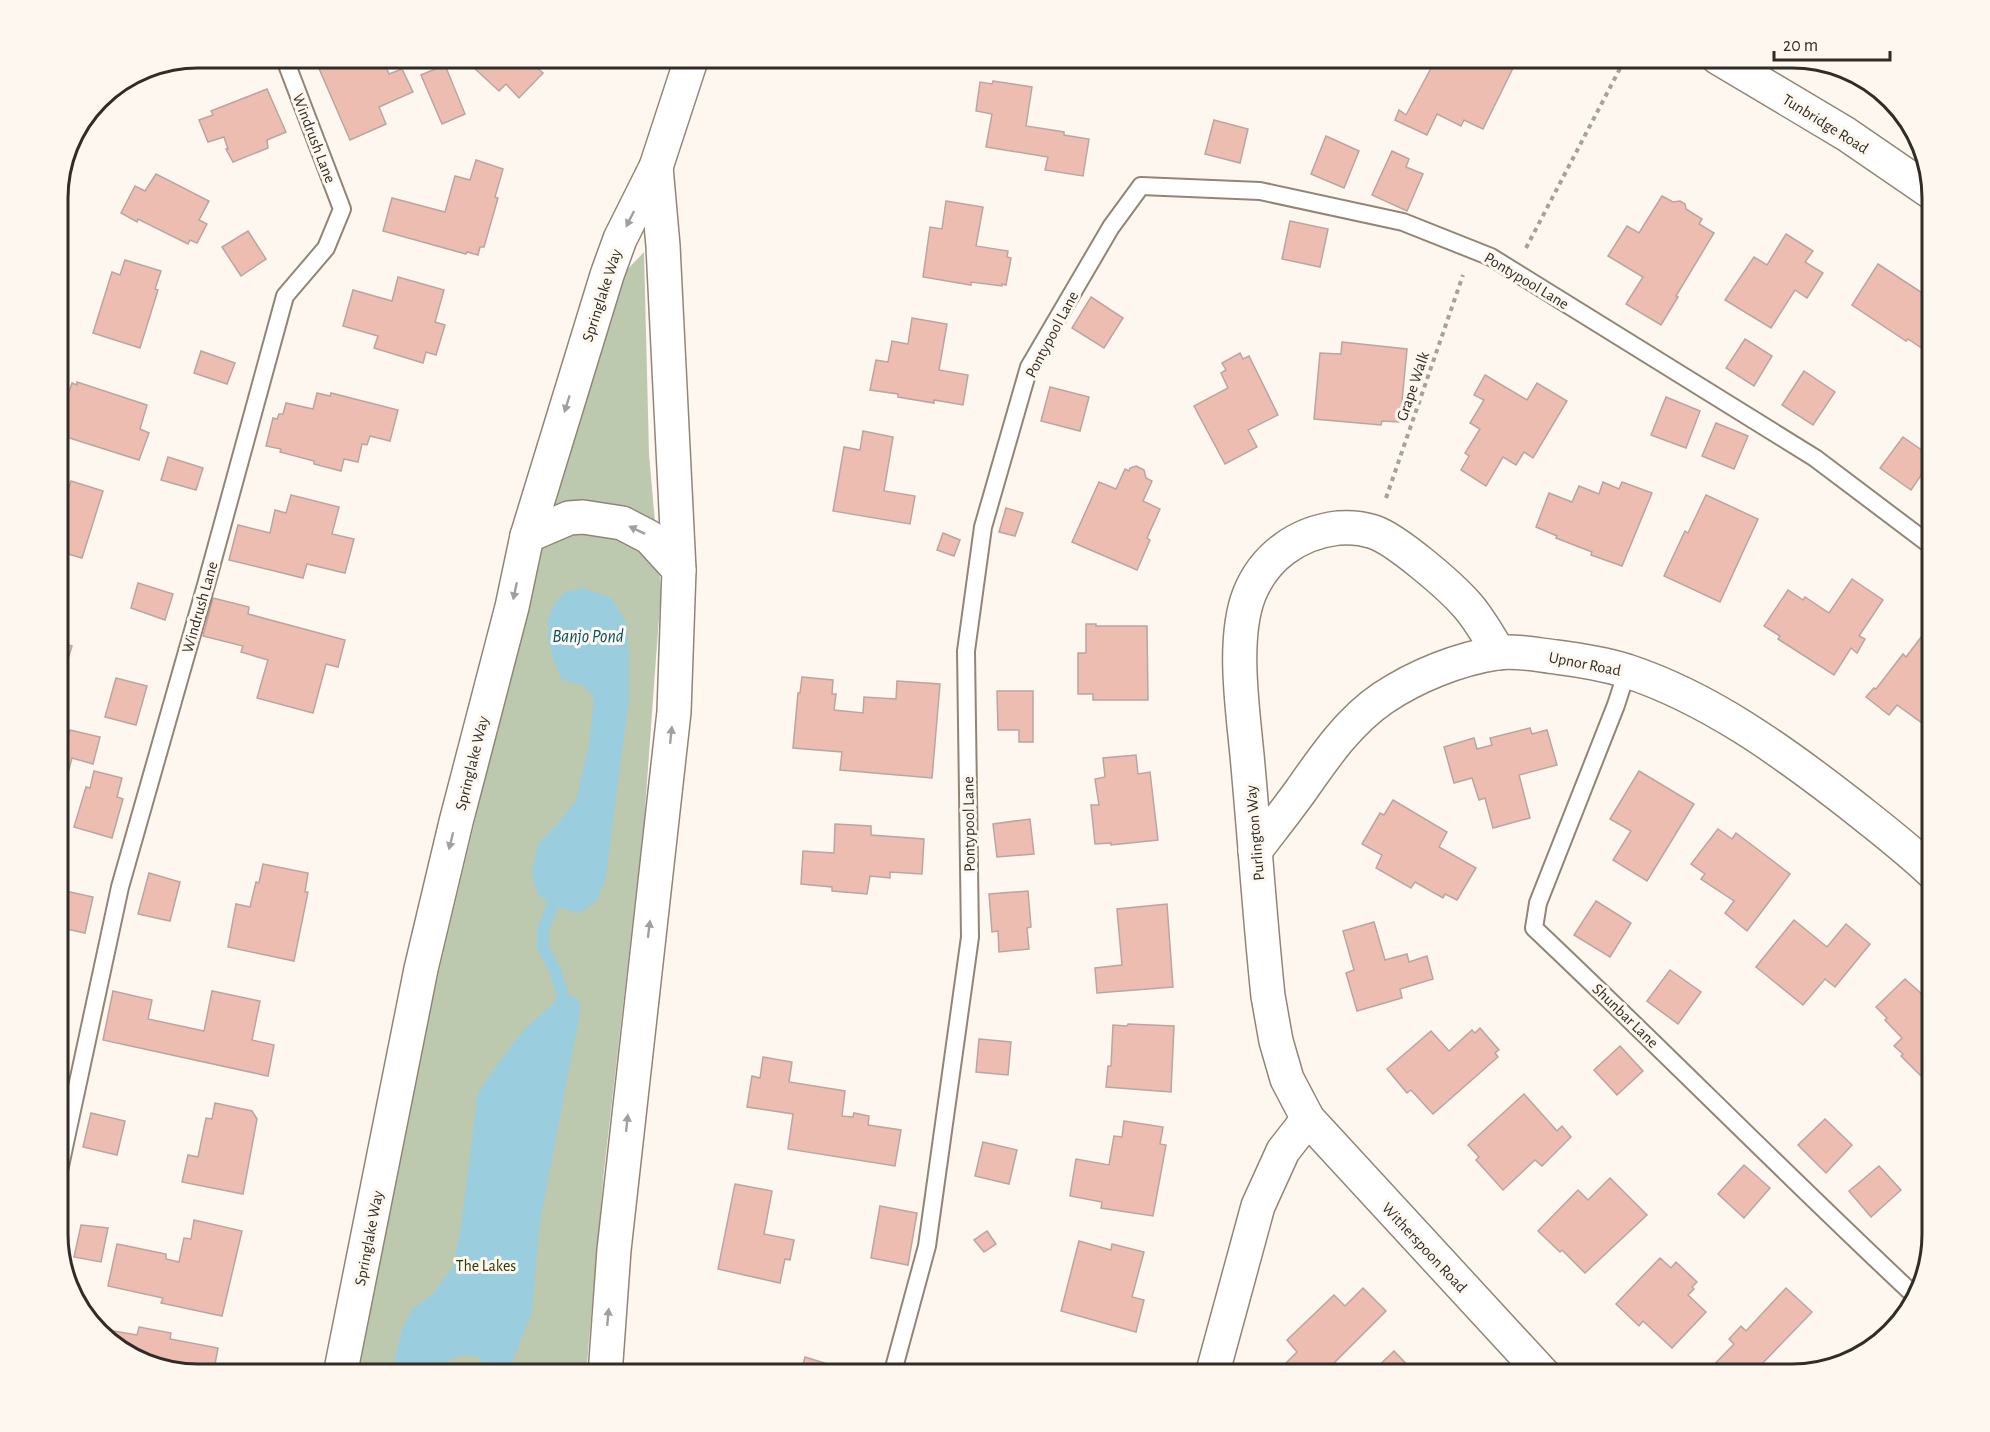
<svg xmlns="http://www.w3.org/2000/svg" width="1990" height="1432" viewBox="0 0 1990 1432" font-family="'Alegreya Sans',sans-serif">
<rect width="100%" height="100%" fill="#fdf7f0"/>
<!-- green -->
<path fill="#bcc9af" d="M644,252L649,454L661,590L644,823L604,1171L586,1375H356L420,1051L550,506L623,274Z"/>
<!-- water -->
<g fill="#9acddd">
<path d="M583,588L611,598L627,623L629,659V699L606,877L597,901L580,913L552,906L537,893L532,872L538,844L557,825L576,801L589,746L594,698L583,685L562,680C550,654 536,615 565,593C569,590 578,590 583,588Z"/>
<path d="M563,995L576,997L581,1007L540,1222L532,1312L510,1368L503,1375H486L480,1357C456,1352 448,1359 432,1375H401L395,1360L402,1329L413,1309L433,1294L453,1267L461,1228L478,1093L494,1069L523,1031Z"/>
</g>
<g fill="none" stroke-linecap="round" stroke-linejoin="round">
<!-- stream -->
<path stroke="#9acddd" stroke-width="12" d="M558,892L543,930V947L555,970L563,995L559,1011"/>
</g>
<!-- building -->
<g fill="#edbdb2" stroke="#bca59f" stroke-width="1.5">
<path d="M314,57H382L389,74L402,69L413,92L379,107L386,124L350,140Z"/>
<path d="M468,57H534L530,61L543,73L519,98L506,84L499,91L472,66L475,63Z"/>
<path d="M1437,57L1518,58L1483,129L1464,120L1461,126L1437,114L1427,135L1395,120L1399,110L1406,115Z"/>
<path d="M445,65L465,114L442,124L421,75Z"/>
<path d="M993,81L1032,87L1026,126L1064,132V135L1089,139L1083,176L1045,170L1048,157L986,147L992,114L976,111L980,82L992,84Z"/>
<path d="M267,89L286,132L267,140L268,148L233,162L226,149H228L224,137L208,142L199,120L213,115L211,111Z"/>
<path d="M1214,120L1248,129L1240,163L1205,154Z"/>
<path d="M1326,136L1359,151L1344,188L1311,174Z"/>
<path d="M1392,151L1409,159L1406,167L1423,174L1407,211L1372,195Z"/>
<path d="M476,160L503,169L495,197L498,198L484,247H480L478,255L467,252L466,254L383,231L392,198L445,212L455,176L470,180Z"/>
<path d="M156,174L209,201L199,220L207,224L197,243L190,240L188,244L138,219L137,222L121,213L135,186L145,191Z"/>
<path d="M1662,196L1673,202L1680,201L1685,204L1686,209L1702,219L1699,224L1714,233L1676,296L1678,297L1661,325L1626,304L1643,277L1608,256L1627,226L1639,233Z"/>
<path d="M946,201L983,207L976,246L1008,251L1007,257L1011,258L1006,285L1002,284V286L971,282V285L923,277L930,227L942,229Z"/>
<path d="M1290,221L1328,229L1320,267L1282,259Z"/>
<path d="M248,231L266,259L241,276L222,247Z"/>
<path d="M1786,234L1813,251L1805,262L1823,273L1807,298L1795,290L1771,328L1725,300L1754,257L1767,265Z"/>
<path d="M125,260L161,271L155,289L158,290L140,348L93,333L112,272L120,275Z"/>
<path d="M1878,264L1933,300L1931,303L1933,304V334L1923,349L1908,339L1906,341L1852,305Z"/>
<path d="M398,277L444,290L435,322L445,325L436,355L426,352L423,363L374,348L378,336L343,326L353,290L392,301Z"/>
<path d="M1091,297L1123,318L1104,348L1072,328Z"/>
<path d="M912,318L947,324L939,370L968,375L963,405L934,400V403L898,397V394L870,390L876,360L888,362L892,341L908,344Z"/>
<path d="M1745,339L1772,356L1754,386L1726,368Z"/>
<path d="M1342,342L1407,349L1400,422L1382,421L1381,425L1314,419L1320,353L1341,354Z"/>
<path d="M201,351L235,363L227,384L194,373Z"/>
<path d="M1240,353L1243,359L1249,356L1278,415L1248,430L1257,447L1225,464L1194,406L1228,388L1221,373L1226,370L1222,363Z"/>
<path d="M1804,371L1835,392L1813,425L1782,405Z"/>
<path d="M1485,375L1527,400L1537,383L1567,401L1533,458L1524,452L1516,465L1503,457L1486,486L1461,470L1469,456L1465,453L1480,429L1470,423L1484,400L1474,395Z"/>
<path d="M77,382L147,405L140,429L149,433L139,460L60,435L61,432L57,430V426L72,383L77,385Z"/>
<path d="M1050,387L1089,397L1080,431L1041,421Z"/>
<path d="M317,393L330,396L331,393L398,410L390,441L370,436L367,445L362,444L358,462L344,459L341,471L314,464V461L280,452L281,449L266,446L273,418L277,419L279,414H283L286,403L313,409Z"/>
<path d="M1666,397L1700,411L1686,448L1651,435Z"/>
<path d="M1716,423L1748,436L1734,469L1702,456Z"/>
<path d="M863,431L893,437L884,491L915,496L910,524L833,511L844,447L860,450Z"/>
<path d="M1903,437L1933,458L1911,490L1880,468Z"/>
<path d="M168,457L203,468L196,490L161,480Z"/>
<path d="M1136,466L1144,470L1146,478L1152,481L1143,501L1160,509L1147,538L1150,540L1137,570L1072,542L1099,482L1116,489L1125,469L1129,471L1130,468Z"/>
<path d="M71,481L103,491L82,558L58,551L57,552V491L67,494Z"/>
<path d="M1603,482L1619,489L1622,482L1652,493L1622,566L1591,555L1592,552L1556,538L1557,536L1536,527L1549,493L1572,502L1579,486L1599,494Z"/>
<path d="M291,495L339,507L332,534L354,539L345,573L307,564L303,578L229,560L238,525L270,533L275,510L286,513Z"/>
<path d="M1706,495L1758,519L1720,602L1664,576L1685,531L1688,533Z"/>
<path d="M1006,508L1023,513L1015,536L999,532Z"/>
<path d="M943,533L960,540L954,556L937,550Z"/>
<path d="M1852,579L1883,600L1859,636L1865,639L1857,653L1851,648L1834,675L1778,639L1780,636L1764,626L1788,590L1803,600L1805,597L1829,613Z"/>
<path d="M138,583L173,594L165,620L131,608Z"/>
<path d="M213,598L249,607L248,614L345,640L338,667L326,664L313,713L257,698L268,660L241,652L243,646L203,636Z"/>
<path d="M1086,624H1096V626H1147L1148,700H1093V694H1078V653H1086Z"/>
<path d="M1925,632L1933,638V671L1930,674L1933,677V731L1897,705L1889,715L1866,697L1874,688L1876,689L1903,654L1906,657Z"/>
<path d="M57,642L72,646L58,691H57Z"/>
<path d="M802,677L833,680L832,694H836L834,710L863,713L864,697L896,699L897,681L940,684L932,778L840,770L842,752L793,748L798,693H800Z"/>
<path d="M116,678L147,686L136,725L105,717Z"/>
<path d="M997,691H1033V742H1019V730H998Z"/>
<path d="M1530,728L1532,734L1547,730L1557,765L1519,775L1530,818L1493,828L1485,798L1479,800L1472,778L1454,783L1444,747L1474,738L1477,749L1492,745L1490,738Z"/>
<path d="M70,730L100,737L93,764L72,758L60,803L57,802V737L68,739Z"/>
<path d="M1136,755L1138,774L1150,772L1158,840L1111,845V843L1095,844L1091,805H1099L1095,779L1105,777L1103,758Z"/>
<path d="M94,771L122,778L117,797L123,799L112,838L74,827L86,787L90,788Z"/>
<path d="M1639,771L1694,804L1647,881L1613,860L1631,831L1610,819Z"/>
<path d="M1393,800L1447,832L1439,847L1476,868L1457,900L1445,894L1443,898L1415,882L1411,888L1376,868L1382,855L1362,844L1380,813L1384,815Z"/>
<path d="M1030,819L1034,854L997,857L993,824Z"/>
<path d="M835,824L871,826V835L924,839L922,874L890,872V878L870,876L867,894L832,891V887L801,884L803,851L834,853Z"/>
<path d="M1718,829L1732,839L1736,833L1790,874L1747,931L1725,913L1734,901L1701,879L1705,874L1691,864Z"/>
<path d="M263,864L308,873L305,892H308L294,961L228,947L236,904L250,907L256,882L259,883Z"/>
<path d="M149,873L180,882L170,921L138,914Z"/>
<path d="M61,890L93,897L85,933L57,927V905Z"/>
<path d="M1028,891L1031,927L1027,928L1029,949L999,952L998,931L992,932L989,894Z"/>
<path d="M1596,901L1631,923L1610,957L1574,935Z"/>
<path d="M1167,904L1173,987L1097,993L1095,968L1122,965L1117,909Z"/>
<path d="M1794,920L1827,947L1846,924L1870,944L1835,987L1825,979L1803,1005L1756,967Z"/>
<path d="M1374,922L1385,960L1407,954L1409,962L1427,956L1433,979L1400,989L1402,998L1357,1011L1346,973L1354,970L1343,931Z"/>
<path d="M1670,970L1701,992L1678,1024L1647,1001Z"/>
<path d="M1905,979L1933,1004V1065L1922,1077L1901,1056L1903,1054L1894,1046L1902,1038L1885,1020L1887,1018L1876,1007Z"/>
<path d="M113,991L152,1000L148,1019L204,1031L212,991L260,1001L252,1040L274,1045L268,1076L103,1040Z"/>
<path d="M57,1002L67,1005L60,1037L57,1036Z"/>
<path d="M1128,1024L1174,1026L1171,1092L1106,1087L1108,1066H1111L1113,1025L1127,1026Z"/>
<path d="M1480,1028L1499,1050L1495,1053L1498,1057L1433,1114L1411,1090L1407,1093L1387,1069L1431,1031L1449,1051L1472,1030L1475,1033Z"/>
<path d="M979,1039L1011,1042L1008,1075L976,1072Z"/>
<path d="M1620,1046L1643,1071L1617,1095L1594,1070Z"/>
<path d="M763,1057L792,1062L789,1082L845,1091L842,1116L853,1117L854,1113L869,1116L868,1125L901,1130L895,1166L788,1149L793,1114L747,1107L752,1076L760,1078Z"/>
<path d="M1524,1094L1557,1131L1562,1126L1571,1137L1542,1166L1535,1160L1503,1190L1476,1160L1479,1157L1468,1145Z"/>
<path d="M215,1103L252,1111L257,1119L243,1194L182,1182L188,1155L198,1157L206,1118L212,1119Z"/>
<path d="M91,1113L125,1121L117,1155L83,1147Z"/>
<path d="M1825,1119L1852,1145L1826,1173L1798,1145Z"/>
<path d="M1124,1121L1163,1127L1160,1144L1166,1145L1153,1216L1101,1208L1102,1202L1070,1196L1076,1159L1109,1165L1114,1136L1122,1137Z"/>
<path d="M983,1142L1017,1150L1009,1184L975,1176Z"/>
<path d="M1744,1165L1770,1188L1744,1218L1718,1194Z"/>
<path d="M1879,1166L1901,1190L1871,1217L1849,1191Z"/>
<path d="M1610,1178L1647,1215L1585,1273L1562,1250L1560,1252L1538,1231L1578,1190L1588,1200Z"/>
<path d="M735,1184L772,1191L764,1234L794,1240L790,1260L785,1259L780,1283L718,1269Z"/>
<path d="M880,1206L917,1213L908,1265L871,1258Z"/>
<path d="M194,1220L242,1231L222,1316L161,1303L163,1298L108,1286L117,1244L166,1254V1259L179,1262L184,1238L191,1239Z"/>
<path d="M81,1225L108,1228L101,1262L74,1257Z"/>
<path d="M987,1231L996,1244L984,1252L974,1240Z"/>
<path d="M1079,1241L1111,1250L1112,1244L1144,1252L1132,1297L1144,1300L1136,1332L1061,1311Z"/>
<path d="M1660,1258L1671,1268L1676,1262L1697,1282L1692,1287L1694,1289L1688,1295L1706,1312L1672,1348L1643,1321L1639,1326L1616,1304Z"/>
<path d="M1363,1288L1386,1311L1322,1375L1317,1372L1314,1375H1274L1297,1352L1287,1340L1334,1295L1345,1306Z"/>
<path d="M1786,1288L1812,1312L1757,1369L1763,1375H1704L1734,1344L1729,1339L1741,1326L1746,1331Z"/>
<path d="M139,1327L171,1333L170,1339L218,1348L213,1375H197L112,1346L96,1328L137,1335Z"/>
<path d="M1394,1351L1417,1375H1369Z"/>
<path d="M805,1357L860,1374V1375H800Z"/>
</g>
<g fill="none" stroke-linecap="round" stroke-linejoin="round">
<defs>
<g id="service">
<path d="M1627,671L1616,705L1538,903L1534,928C1662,1049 1785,1174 1913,1294"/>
<path d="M57,1180L120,887L206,585L285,296L326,248L342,209L284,57"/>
<path d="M892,1375L927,1246L970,937L966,651L983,527L1029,367L1111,227L1141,186L1260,191L1403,222L1491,257L1815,458L1933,547"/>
</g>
<g id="minor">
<path d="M1717,57L1846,134L1932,193"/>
<path d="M1499,653C1489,637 1479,618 1466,604C1449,585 1397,540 1374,532C1362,528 1350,527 1338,528C1297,533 1264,557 1249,595C1231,642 1244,717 1248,766C1255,843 1260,920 1268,996L1276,1041L1287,1079L1308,1119L1544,1375"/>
<path d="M1255,851C1271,830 1287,810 1302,789C1325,756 1349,721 1383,698C1416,676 1458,659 1497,653C1515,650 1538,655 1556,657C1580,660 1604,664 1627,671C1709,698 1782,751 1849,803C1878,826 1907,848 1933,873"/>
<path d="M1212,1375L1258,1206L1283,1151L1308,1119"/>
</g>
<g id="tertiary">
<path d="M527,536L569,518L583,517L622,523L649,537L679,570"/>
<path d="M340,1375L421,969L456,822L512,607L527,536L607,275L620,239L656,167L692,57"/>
<path d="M605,1375L614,1250L674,712L679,570L663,246L656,167"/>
</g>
</defs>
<!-- service casing -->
<use href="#service" stroke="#938575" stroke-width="20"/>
<!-- minor casing -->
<use href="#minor" stroke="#938575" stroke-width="36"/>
<!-- tertiary casing -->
<use href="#tertiary" stroke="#938575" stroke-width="36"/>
<!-- path -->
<g stroke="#a6a19a" stroke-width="4" stroke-dasharray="4.5 4.5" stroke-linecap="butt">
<path d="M1526,248L1626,57"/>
<path d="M1386,498L1463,275"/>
</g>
<!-- service -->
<use href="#service" stroke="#fff" stroke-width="16"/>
<!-- minor -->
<use href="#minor" stroke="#fff" stroke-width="33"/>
<!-- tertiary -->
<use href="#tertiary" stroke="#fff" stroke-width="33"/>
</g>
<!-- one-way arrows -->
<defs><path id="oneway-solid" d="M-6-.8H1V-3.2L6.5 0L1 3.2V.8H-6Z" transform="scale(1.5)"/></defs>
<g fill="#a2a09d">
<use href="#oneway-solid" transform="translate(630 219) rotate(117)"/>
<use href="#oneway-solid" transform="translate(567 404) rotate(107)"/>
<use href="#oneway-solid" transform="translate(637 530) rotate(-154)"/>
<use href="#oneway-solid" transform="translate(515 591) rotate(102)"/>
<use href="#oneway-solid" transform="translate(671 735) rotate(-84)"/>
<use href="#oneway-solid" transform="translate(451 841) rotate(104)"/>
<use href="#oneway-solid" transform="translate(649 929) rotate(-83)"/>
<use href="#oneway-solid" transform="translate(627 1123) rotate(-84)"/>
<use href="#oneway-solid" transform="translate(608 1317) rotate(-85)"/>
</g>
<g text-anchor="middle" stroke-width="6" stroke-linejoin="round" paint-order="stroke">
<!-- street labels -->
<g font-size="16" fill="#312c25" stroke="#fdf7f0">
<text transform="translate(1826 123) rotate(32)" y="6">Tunbridge Road</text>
<text transform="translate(315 138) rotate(69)" y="6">Windrush Lane</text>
<text transform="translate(1527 280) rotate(31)" y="6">Pontypool Lane</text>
<text transform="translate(601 295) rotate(-72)" y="6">Springlake Way</text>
<text transform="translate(1051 334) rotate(-62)" y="6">Pontypool Lane</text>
<text transform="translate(1412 386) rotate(-71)" y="6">Grape Walk</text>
<text transform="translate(199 607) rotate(-74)" y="6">Windrush Lane</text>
<text transform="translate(1585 663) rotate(11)" y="6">Upnor Road</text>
<text transform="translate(471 763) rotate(-76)" y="6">Springlake Way</text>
<text transform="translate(968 824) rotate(-91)" y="6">Pontypool Lane</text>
<text transform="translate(1254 833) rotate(-95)" y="6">Purlington Way</text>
<text transform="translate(1626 1015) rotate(44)" y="6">Shunbar Lane</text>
<text transform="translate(368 1238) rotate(-79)" y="6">Springlake Way</text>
<text transform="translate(1425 1247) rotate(47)" y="6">Witherspoon Road</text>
</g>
<!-- park labels -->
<g font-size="16" fill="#273e02" stroke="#fdf7f0">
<text x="486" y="1271">The Lakes</text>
</g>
<!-- water labels -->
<g font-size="18" font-style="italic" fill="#055061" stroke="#fdf7f0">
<text x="588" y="642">Banjo Pond</text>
</g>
</g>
<!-- crop -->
<path d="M0 0H1990V1432H0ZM198 68H1792A130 130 0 0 1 1922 198V1234A130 130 0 0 1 1792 1364H198A130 130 0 0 1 68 1234V198A130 130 0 0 1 198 68Z" fill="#fdf7f0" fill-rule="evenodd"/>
<path fill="none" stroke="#312c25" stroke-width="3" d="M198 68H1792A130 130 0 0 1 1922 198V1234A130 130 0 0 1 1792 1364H198A130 130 0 0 1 68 1234V198A130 130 0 0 1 198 68Z"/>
<!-- scale -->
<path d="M1774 51v9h116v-9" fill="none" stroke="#312c25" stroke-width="3"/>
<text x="1783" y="51" font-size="18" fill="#312c25" stroke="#fdf7f0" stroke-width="4.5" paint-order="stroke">20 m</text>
</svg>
